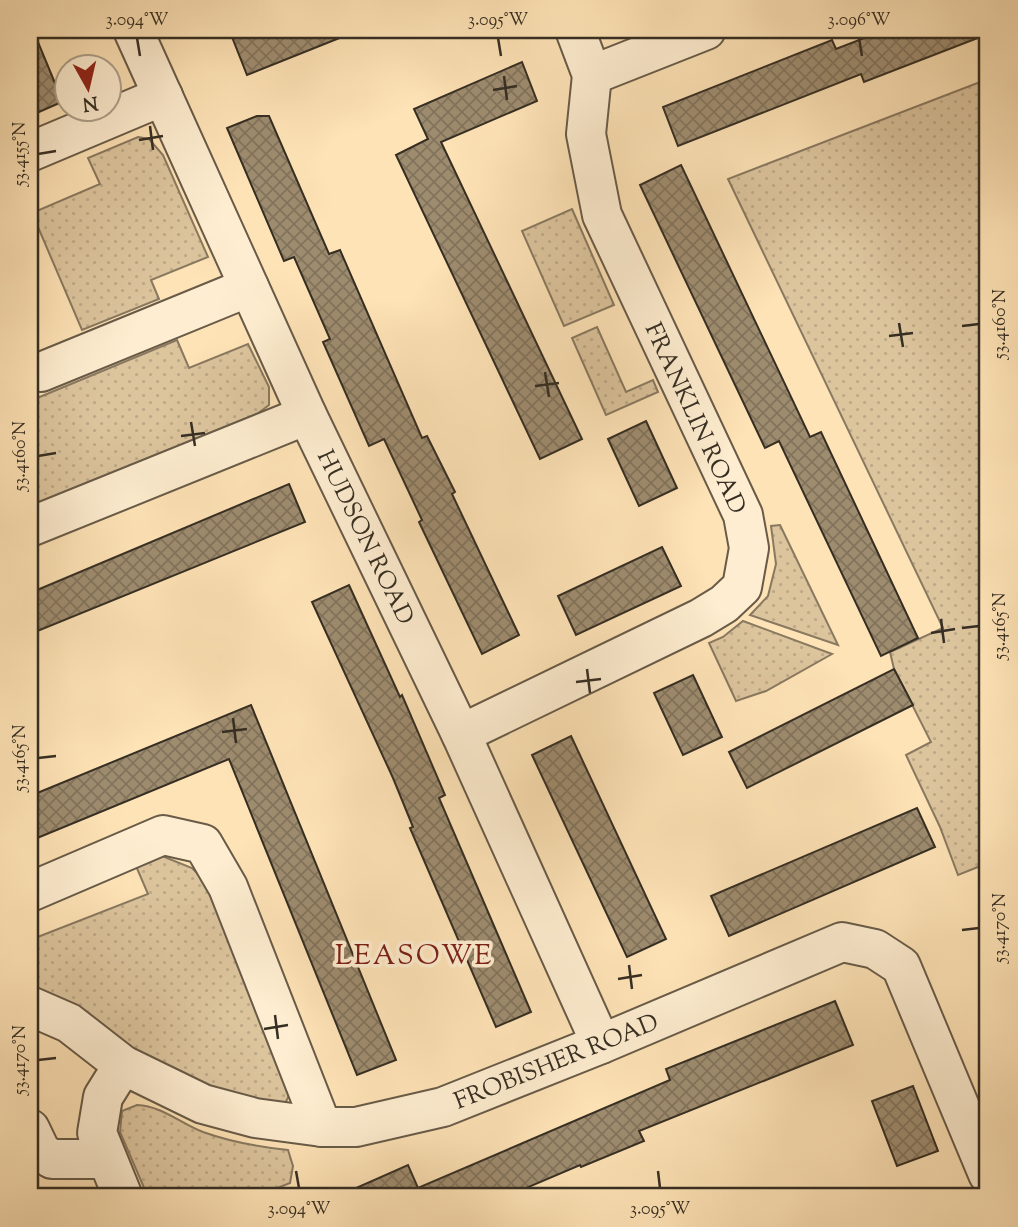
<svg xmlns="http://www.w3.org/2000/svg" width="1018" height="1227" viewBox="0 0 1018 1227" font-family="'Sorts Mill Goudy',serif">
<defs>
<pattern id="grass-dots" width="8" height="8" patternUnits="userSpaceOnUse" patternTransform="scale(1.75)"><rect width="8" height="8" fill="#dcc49d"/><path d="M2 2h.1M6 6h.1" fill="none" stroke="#bda987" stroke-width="1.8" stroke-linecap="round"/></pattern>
<pattern id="building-cross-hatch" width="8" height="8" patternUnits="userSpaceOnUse" patternTransform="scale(1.75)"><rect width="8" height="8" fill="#9e8c6f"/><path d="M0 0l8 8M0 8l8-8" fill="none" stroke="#82735b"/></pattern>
</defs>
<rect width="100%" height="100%" fill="#fee3b6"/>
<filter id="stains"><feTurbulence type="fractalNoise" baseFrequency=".00286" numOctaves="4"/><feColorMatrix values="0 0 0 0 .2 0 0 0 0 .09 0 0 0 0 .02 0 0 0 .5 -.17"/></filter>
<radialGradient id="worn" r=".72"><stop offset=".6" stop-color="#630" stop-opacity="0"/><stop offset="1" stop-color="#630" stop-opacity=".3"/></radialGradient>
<!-- grass -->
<g fill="url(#grass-dots)" stroke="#897960" stroke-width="2">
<path d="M988,79V863L958,875L940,827L906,755L931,742L894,669L890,652L943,628L728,179Z"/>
<path d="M138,137L149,139L163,155L208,257L151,280L159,299L82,330L32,213L100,184L88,158Z"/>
<path d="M572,209L614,305L564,326L522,231Z"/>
<path d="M597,327L626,392L653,380L658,392L606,415L572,338Z"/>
<path d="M177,340L189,368L248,344L269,387V405L257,414L30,506V401Z"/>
<path d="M780,525L838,645L750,615L768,596L776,564L771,526Z"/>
<path d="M743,621L832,654L766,691L736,701L709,643L723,637Z"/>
<path d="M162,856L192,868L211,887L292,1089L283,1108L250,1104L148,1059L30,991V940L148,894L136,866Z"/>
<path d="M137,1105C162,1106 180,1123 203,1132C231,1142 259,1147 288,1150L293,1166L290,1183L255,1197H148L120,1132L122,1111Z"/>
</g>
<!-- building -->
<g fill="url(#building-cross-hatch)" stroke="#362e23" stroke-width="2">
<path d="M30,30H33L57,88L64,101L30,116Z"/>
<path d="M248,30H357V31L247,75L232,37Z"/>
<path d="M885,30H988V34L864,82L861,74L678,146L663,107L832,40L836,49Z"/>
<path d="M522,62L537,101L441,142L582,439L540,459L396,155L428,139L414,109Z"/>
<path d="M257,116H269L329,254L340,250L422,438L427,436L455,492L452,494L519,635L482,654L419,522L422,520L384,439L369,446L323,342L330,339L294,257L284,261L227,128Z"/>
<path d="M681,165L810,437L821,432L918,638L881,656L779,441L765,448L640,185Z"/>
<path d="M646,421L677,488L639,506L608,439Z"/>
<path d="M289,484L305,522L30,634V593Z"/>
<path d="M662,547L681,586L576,635L558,596Z"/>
<path d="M349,585L400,697L402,695L445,795L439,798L531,1012L496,1027L410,828L413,827L393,778L312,602Z"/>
<path d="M894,669L913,705L747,788L729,752Z"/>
<path d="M693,675L722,737L683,755L654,693Z"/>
<path d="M251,705L396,1060L357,1075L229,759L30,841V796Z"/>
<path d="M571,736L666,939L627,957L532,755Z"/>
<path d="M917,808L935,847L729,936L711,896Z"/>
<path d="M835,1001L853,1045L639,1131L644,1141L581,1167L580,1165L505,1197H336L408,1165L418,1188L670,1080L666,1069Z"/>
<path d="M913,1086L938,1151L897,1166L872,1101Z"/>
</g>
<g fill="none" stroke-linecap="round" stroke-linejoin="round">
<defs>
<g id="minor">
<path d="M133,30L307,415L461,734L601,1044"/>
<path d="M592,75L706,30"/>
<path d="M30,152L163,96"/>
<path d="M41,372L249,287"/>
<path d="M30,527L307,415"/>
<path d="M461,734L701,618L724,604L742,587L749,548L743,515L602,215L586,134L592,75L575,30"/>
<path d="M30,892L163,835L203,844L228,887L322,1127"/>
<path d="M30,1006L69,1023L123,1065L203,1104L255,1118L322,1127H356L443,1107L601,1044L842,942L875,949L901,966L988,1174"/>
<path d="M30,1129L41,1152L52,1159H107"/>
<path d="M123,1197L97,1133L103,1097L123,1065"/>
</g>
</defs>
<!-- minor casing -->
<use href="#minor" stroke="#685b48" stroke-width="42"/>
<!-- minor -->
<use href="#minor" stroke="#feedd0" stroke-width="38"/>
</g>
<!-- ticks -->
<path fill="none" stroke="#362e23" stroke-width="2.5" d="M137,38L140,56M498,38L501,56M859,38L862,56M504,76L507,100M493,90L517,86M150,126L153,150M139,140L163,136M38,154L56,151M899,323L903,347M962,326L979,324M889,336L913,333M545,372L549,397M535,386L559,383M191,422L195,446M181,436L205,433M38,456L56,453M941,619L944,643M962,628L979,626M931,633L955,629M587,669L590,693M576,682L601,679M233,718L236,743M222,732L247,729M38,758L56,756M962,930L979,928M629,965L632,989M618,979L642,975M275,1015L278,1039M264,1029L288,1025M38,1060L56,1058M296,1171L299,1188M658,1171L660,1188"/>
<g text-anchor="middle" stroke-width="7" stroke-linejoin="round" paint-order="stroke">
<!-- street labels -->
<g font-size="24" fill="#362e23" stroke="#feedd0">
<text transform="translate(696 418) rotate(65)" y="8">FRANKLIN ROAD</text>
<text transform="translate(366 537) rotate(64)" y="8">HUDSON ROAD</text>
<text transform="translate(556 1061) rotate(-22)" y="8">FROBISHER ROAD</text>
</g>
<!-- quarter labels -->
<g font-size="28" letter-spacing="2" fill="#7a1f14" stroke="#feedd0">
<text x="414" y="964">LEASOWE</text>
</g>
</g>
<!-- margin -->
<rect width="1018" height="1227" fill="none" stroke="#fee3b6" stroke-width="77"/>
<!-- north arrow -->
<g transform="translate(88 88) rotate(172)"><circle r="33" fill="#feedd0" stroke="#aea18b" stroke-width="2"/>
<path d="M0-5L12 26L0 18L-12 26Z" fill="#8f2418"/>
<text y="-10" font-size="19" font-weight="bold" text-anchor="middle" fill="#362e23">N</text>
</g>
<rect x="38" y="38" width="941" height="1150" fill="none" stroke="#362e23" stroke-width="2.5"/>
<g font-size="18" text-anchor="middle" fill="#362e23">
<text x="137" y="25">3.094°W</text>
<text x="498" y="25">3.095°W</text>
<text x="859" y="25">3.096°W</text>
<text transform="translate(19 154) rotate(-90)" y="6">53.4155°N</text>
<text transform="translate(999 324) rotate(-90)" y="6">53.4160°N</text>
<text transform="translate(19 456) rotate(-90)" y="6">53.4160°N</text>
<text transform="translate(999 626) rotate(-90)" y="6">53.4165°N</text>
<text transform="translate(19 758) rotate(-90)" y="6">53.4165°N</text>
<text transform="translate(999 928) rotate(-90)" y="6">53.4170°N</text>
<text transform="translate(19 1060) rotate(-90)" y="6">53.4170°N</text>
<text x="299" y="1214">3.094°W</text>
<text x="660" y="1214">3.095°W</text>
</g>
<rect width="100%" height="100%" filter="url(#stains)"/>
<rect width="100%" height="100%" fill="url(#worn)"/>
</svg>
